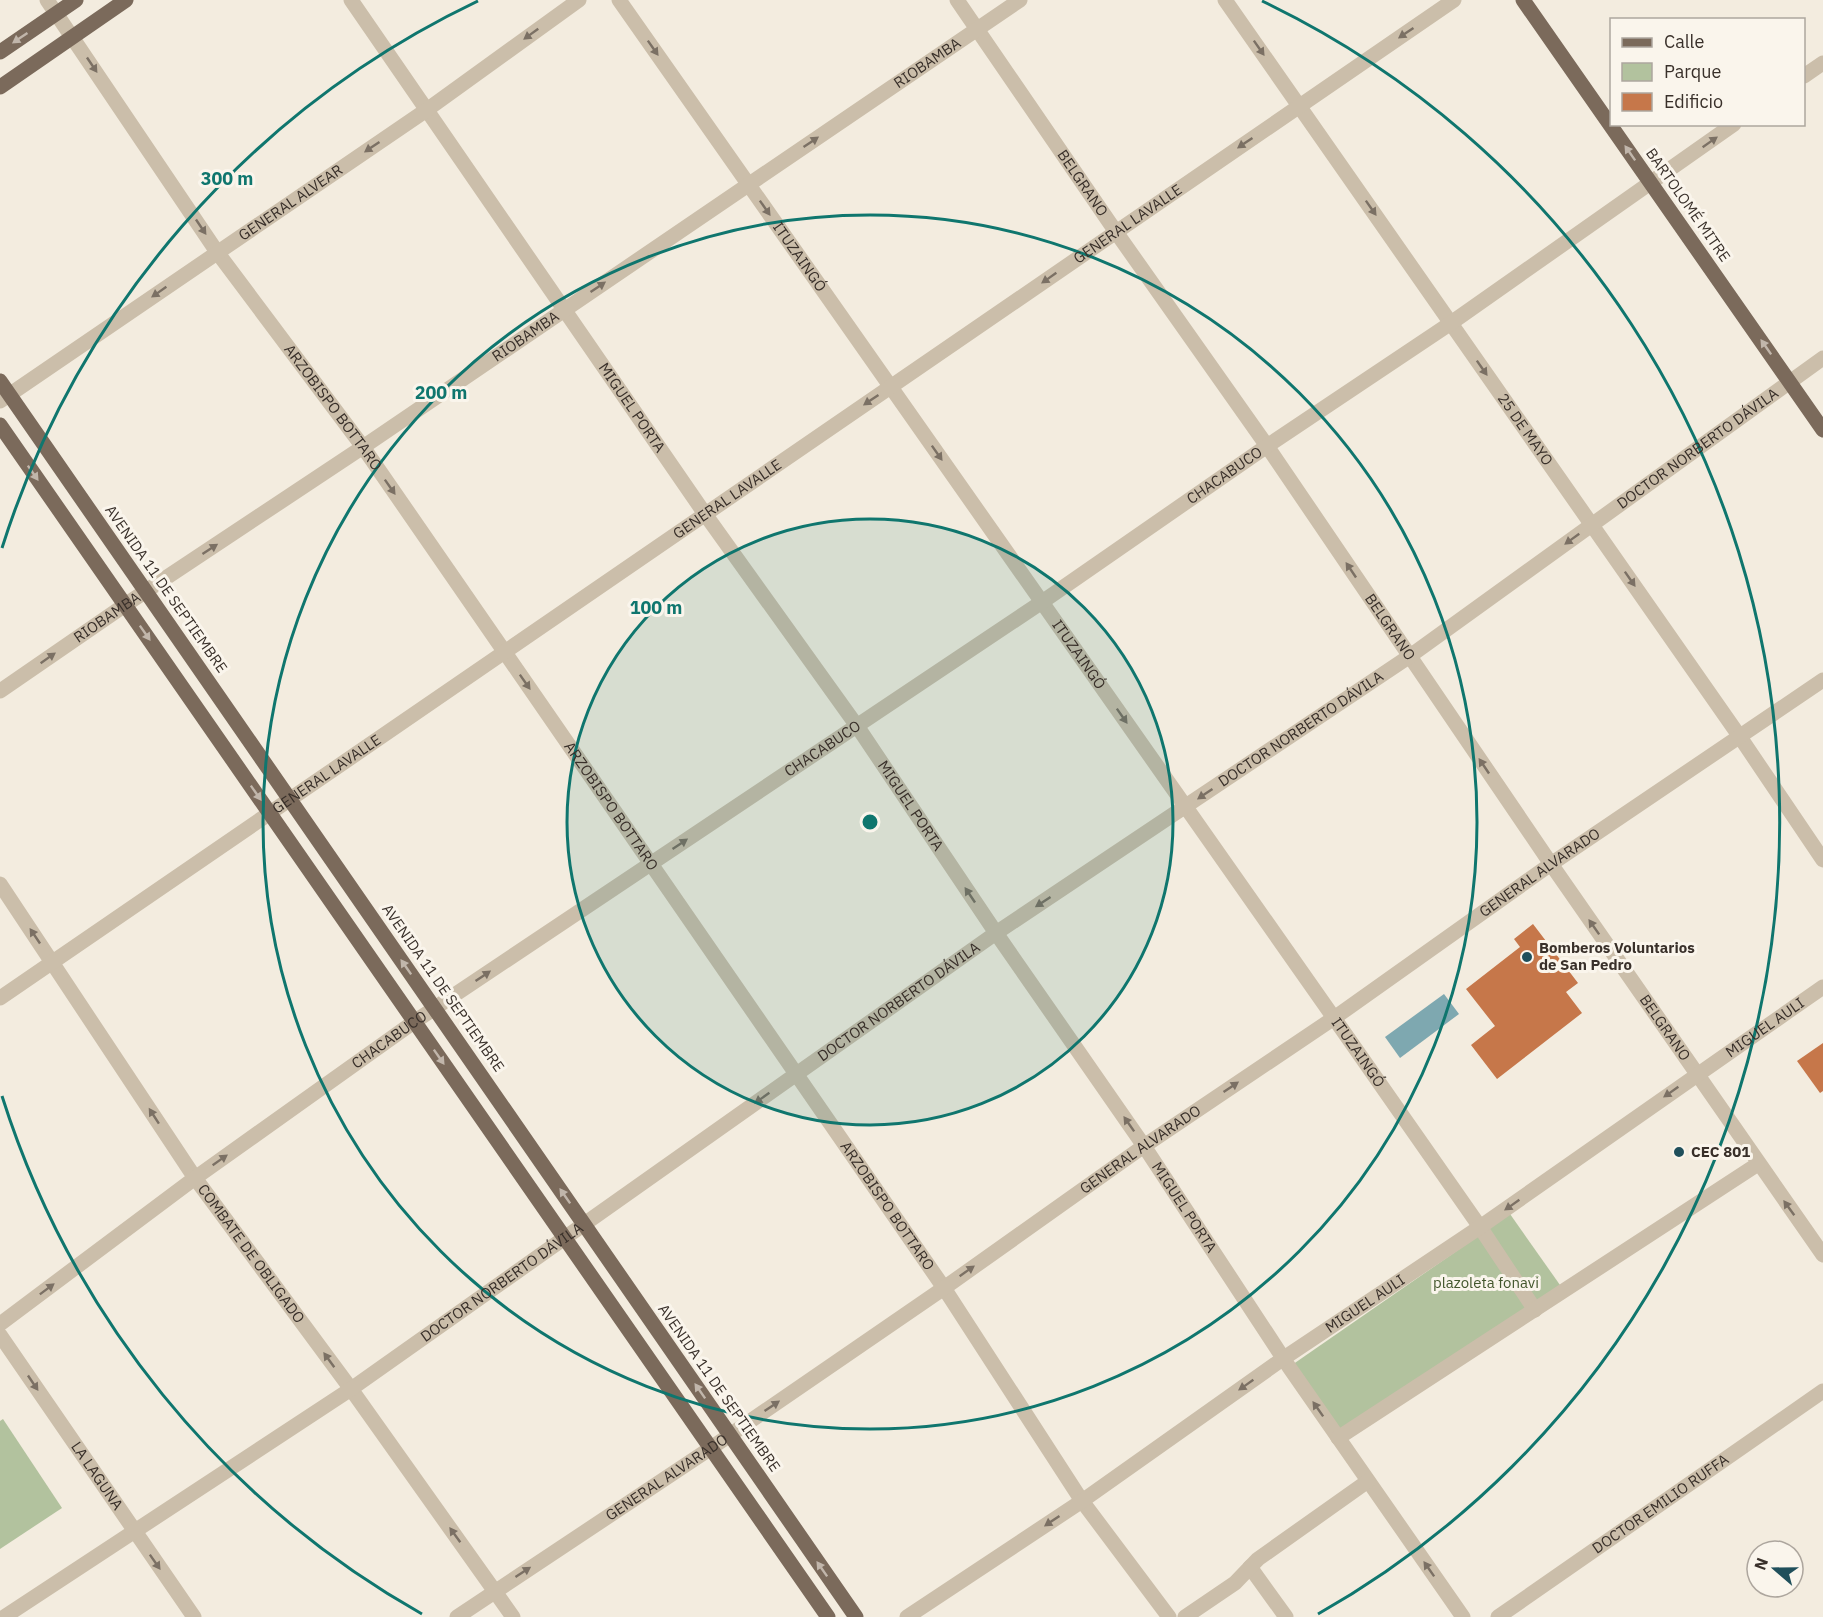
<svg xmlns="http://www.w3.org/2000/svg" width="1823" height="1617" viewBox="0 0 1823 1617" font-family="'IBM Plex Sans',sans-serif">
<rect width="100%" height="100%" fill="#f3ecdf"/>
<!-- green -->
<g fill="#b2c29e">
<path d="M1510,1214L1560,1285L1342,1432L1289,1367Z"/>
<path d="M3,1419L62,1508L0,1549V1421Z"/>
</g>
<!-- water -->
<path fill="#7ea8b0" d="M1444,994L1459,1014L1400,1058L1385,1037Z"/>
<!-- building -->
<g fill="#c6774a">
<path d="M1533,924L1578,983L1566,992L1582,1013L1497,1079L1471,1045L1495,1026L1466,989L1520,947L1514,939Z"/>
<path d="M1823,1043V1091L1820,1093L1797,1061Z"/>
</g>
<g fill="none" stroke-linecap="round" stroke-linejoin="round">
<!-- minor -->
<g stroke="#cbbeaa" stroke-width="15">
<path id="s1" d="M47,0L217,252L363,447L944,1288L1082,1501L1169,1617"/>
<path id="s2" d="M351,0L705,514L857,726L996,933L1144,1146L1289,1367L1463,1617"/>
<path id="s3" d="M619,0L1334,1018L1480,1227L1535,1310"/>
<path id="s4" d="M957,0L1116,232L1267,446L1551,864L1823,1255"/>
<path id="s5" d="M1225,0L1740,737L1823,860"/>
<path d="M1804,76L1823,63"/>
<path id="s6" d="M0,401L428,109L579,0"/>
<path id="s7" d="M0,691L125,605L363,447L1020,0"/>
<path id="s8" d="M0,884L195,1178L351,1389L513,1617"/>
<path id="s9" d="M0,998C485,666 969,333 1454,0"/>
<path id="s10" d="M0,1324L195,1178L414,1022L1042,602L1267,446L1451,323L1734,124"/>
<path id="s11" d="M0,1335L194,1617"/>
<path d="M1338,1438L1758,1164"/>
<path d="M1250,1567L1286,1617"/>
<path id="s12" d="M4,1617L351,1389L996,933L1410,656L1823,358"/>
<path id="s13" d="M457,1617L711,1448L944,1288L1144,1146L1334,1018L1551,864L1823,680"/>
<path id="s14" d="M907,1617L1082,1501L1284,1358L1480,1227L1823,987"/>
<path d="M1185,1617L1235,1583L1258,1559L1368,1481"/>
<path id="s15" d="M1498,1617L1823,1391"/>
</g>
<!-- major -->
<g stroke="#7b6a5b" stroke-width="15">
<path d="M1523,0L1823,430"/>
<path d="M0,52L76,0"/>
<path d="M0,87L126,0"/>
<path d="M0,381L856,1617"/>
<path d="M0,425L828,1617"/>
</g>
</g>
<!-- one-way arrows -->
<defs><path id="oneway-solid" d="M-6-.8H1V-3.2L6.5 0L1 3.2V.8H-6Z" transform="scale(1.5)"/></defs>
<g fill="#7b7064">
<use href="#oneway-solid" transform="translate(1406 33) rotate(146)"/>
<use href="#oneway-solid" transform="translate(531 34) rotate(144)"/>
<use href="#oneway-solid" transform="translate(653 48) rotate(55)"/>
<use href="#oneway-solid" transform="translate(1259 48) rotate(55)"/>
<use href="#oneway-solid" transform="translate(92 65) rotate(56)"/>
<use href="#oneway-solid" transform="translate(811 142) rotate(-34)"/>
<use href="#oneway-solid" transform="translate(1710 142) rotate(-35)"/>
<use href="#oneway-solid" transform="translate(1245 143) rotate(146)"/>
<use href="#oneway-solid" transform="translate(372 147) rotate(146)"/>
<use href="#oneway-solid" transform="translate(765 208) rotate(55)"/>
<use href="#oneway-solid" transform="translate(1371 208) rotate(55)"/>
<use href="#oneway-solid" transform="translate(201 227) rotate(56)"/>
<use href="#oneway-solid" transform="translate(1049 278) rotate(145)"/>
<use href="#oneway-solid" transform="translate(598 287) rotate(-34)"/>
<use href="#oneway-solid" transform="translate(159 292) rotate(145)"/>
<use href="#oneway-solid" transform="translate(1482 368) rotate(55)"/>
<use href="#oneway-solid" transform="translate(871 400) rotate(146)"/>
<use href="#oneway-solid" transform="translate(937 453) rotate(55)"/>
<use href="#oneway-solid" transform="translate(390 487) rotate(55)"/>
<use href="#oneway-solid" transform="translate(1572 539) rotate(144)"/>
<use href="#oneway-solid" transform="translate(210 549) rotate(-33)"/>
<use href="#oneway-solid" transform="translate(1351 570) rotate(-124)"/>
<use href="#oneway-solid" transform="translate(1630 579) rotate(55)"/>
<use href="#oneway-solid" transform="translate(48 658) rotate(-35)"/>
<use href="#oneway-solid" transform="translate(525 682) rotate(55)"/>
<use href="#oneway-solid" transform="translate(1122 716) rotate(55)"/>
<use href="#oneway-solid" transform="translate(1484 766) rotate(-124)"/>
<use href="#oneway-solid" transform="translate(1205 794) rotate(146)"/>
<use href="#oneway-solid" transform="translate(680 844) rotate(-34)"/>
<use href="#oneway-solid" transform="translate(970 895) rotate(-124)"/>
<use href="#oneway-solid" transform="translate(1043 902) rotate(147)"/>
<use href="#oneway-solid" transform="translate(1594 927) rotate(-125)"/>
<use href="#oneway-solid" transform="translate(35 936) rotate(-124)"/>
<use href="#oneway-solid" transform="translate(483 976) rotate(-34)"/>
<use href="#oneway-solid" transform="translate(1231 1087) rotate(-34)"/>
<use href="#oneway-solid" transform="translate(1671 1092) rotate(145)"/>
<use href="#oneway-solid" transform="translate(762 1098) rotate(145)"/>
<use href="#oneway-solid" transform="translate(154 1116) rotate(-123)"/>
<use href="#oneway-solid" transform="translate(1129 1124) rotate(-125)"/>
<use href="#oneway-solid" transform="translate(220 1160) rotate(-35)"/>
<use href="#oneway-solid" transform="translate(1512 1205) rotate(145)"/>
<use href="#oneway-solid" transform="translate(1789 1208) rotate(-126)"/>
<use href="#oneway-solid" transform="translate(967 1271) rotate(-35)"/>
<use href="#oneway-solid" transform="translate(47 1289) rotate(-37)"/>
<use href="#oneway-solid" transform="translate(329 1360) rotate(-126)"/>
<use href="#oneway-solid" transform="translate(33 1383) rotate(56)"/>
<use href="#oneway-solid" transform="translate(1246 1385) rotate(145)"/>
<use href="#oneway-solid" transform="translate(772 1406) rotate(-34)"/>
<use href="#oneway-solid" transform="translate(1318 1409) rotate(-125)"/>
<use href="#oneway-solid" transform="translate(1052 1521) rotate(146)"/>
<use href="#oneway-solid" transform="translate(455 1535) rotate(-126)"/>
<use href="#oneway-solid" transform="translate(155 1562) rotate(55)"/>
<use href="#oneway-solid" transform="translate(1429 1569) rotate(-125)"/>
<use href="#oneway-solid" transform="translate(523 1572) rotate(-33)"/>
</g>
<g fill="#c1b6ab">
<use href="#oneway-solid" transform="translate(20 38) rotate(146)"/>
<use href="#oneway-solid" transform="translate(1630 153) rotate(-125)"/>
<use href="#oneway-solid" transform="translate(1766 347) rotate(-125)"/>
<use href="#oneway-solid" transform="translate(33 473) rotate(55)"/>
<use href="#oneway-solid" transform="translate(145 633) rotate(55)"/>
<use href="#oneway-solid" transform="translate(256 793) rotate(55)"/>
<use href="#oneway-solid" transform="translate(406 967) rotate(-125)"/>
<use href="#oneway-solid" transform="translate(439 1057) rotate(55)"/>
<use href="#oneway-solid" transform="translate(565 1196) rotate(-125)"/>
<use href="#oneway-solid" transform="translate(700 1391) rotate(-125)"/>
<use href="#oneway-solid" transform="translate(822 1569) rotate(-125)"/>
</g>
<!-- distance rings -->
<circle cx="870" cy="822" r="303" fill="#0f766e" fill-opacity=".12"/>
<g fill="none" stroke="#0f766e" stroke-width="3">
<circle cx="870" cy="822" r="303"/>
<circle cx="870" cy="822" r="607"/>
<path d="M422 1614A910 910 0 0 1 2 1096M2 548A910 910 0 0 1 478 1M1262 1A910 910 0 0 1 1318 1614"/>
</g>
<!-- markers -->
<g fill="#1f4f5b" stroke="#faf5ec" stroke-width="2">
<circle cx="1527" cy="957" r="6"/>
<circle cx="1679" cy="1152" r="6"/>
</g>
<g text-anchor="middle" stroke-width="6" stroke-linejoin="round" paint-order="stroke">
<!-- street labels -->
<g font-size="15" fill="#39302a" stroke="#faf5ec">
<text dy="5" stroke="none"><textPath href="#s7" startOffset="1120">RIOBAMBA</textPath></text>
<text dy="5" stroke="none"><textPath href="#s4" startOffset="222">BELGRANO</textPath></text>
<text dy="5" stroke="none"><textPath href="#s6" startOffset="352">GENERAL ALVEAR</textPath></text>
<text transform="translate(1688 205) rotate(55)" y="5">BARTOLOMÉ MITRE</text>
<text dy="5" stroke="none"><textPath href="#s9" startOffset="1368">GENERAL LAVALLE</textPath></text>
<text dy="5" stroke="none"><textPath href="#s3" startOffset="314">ITUZAINGÓ</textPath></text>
<text dy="5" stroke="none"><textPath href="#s7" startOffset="634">RIOBAMBA</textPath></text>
<text dy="5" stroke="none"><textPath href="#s1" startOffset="498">ARZOBISPO BOTTARO</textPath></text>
<text dy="5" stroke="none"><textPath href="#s2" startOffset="495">MIGUEL PORTA</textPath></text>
<text dy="5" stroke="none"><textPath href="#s5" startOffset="524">25 DE MAYO</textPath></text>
<text dy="5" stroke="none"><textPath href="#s12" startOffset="2058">DOCTOR NORBERTO DÁVILA</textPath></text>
<text dy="5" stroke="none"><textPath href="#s10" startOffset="1490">CHACABUCO</textPath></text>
<text dy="5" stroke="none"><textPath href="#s9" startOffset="882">GENERAL LAVALLE</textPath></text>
<text transform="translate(166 589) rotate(55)" y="5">AVENIDA 11 DE SEPTIEMBRE</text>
<text dy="5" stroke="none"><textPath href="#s7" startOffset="130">RIOBAMBA</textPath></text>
<text dy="5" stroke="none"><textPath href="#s4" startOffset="762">BELGRANO</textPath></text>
<text dy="5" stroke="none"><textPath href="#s3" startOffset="800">ITUZAINGÓ</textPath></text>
<text dy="5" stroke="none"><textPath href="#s12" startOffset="1572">DOCTOR NORBERTO DÁVILA</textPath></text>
<text dy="5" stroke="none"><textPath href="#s10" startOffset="1004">CHACABUCO</textPath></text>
<text dy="5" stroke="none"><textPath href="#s9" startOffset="396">GENERAL LAVALLE</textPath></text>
<text dy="5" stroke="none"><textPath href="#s1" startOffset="984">ARZOBISPO BOTTARO</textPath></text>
<text dy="5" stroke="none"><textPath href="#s2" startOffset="981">MIGUEL PORTA</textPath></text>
<text dy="5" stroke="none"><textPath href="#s13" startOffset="1314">GENERAL ALVARADO</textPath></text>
<text transform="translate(443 988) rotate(55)" y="5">AVENIDA 11 DE SEPTIEMBRE</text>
<text dy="5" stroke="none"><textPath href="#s12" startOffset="1086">DOCTOR NORBERTO DÁVILA</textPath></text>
<text dy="5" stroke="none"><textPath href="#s14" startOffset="1041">MIGUEL AULI</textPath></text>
<text dy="5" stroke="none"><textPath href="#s4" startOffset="1248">BELGRANO</textPath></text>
<text dy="5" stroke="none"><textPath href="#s10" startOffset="482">CHACABUCO</textPath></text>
<text dy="5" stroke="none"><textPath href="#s3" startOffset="1286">ITUZAINGÓ</textPath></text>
<text dy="5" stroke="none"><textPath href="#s13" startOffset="828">GENERAL ALVARADO</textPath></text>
<text dy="5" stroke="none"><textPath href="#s1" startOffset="1470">ARZOBISPO BOTTARO</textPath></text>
<text dy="5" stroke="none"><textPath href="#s2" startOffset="1467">MIGUEL PORTA</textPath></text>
<text dy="5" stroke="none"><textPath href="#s8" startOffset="447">COMBATE DE OBLIGADO</textPath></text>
<text dy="5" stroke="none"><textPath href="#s12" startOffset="600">DOCTOR NORBERTO DÁVILA</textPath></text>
<text dy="5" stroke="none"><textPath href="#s14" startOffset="555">MIGUEL AULI</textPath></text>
<text transform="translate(719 1388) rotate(55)" y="5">AVENIDA 11 DE SEPTIEMBRE</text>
<text dy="5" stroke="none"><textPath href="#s11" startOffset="171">LA LAGUNA</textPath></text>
<text dy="5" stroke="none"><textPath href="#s13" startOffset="252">GENERAL ALVARADO</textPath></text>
<text dy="5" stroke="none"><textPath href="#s15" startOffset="198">DOCTOR EMILIO RUFFA</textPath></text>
</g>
<!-- poi labels -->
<g font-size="15" font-weight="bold" fill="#39302a" stroke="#faf5ec" text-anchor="start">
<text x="1539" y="953">Bomberos Voluntarios<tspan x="1539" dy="17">de San Pedro</tspan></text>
<text x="1691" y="1157">CEC 801</text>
</g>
<!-- park labels -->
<g font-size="15" fill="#43572d" stroke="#faf5ec">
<text x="1486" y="1288">plazoleta fonavi</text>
</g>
</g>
<circle cx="870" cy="822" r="9" fill="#0f766e" stroke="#faf5ec" stroke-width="3"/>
<g font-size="18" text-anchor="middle" font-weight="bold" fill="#0f766e" stroke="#faf5ec" stroke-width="6" stroke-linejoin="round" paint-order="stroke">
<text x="227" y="185">300 m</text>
<text x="441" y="399">200 m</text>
<text x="656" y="614">100 m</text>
</g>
<!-- legend -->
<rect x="1610" y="18" width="195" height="108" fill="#faf5ec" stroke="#ada69e" stroke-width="1.5"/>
<rect x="1622" y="38" width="30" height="9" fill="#7b6a5b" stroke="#ada69e" stroke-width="1.5"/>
<text x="1664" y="48" font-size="18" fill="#39302a">Calle</text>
<rect x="1622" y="63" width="30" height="18" fill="#b2c29e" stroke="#ada69e" stroke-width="1.5"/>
<text x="1664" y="78" font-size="18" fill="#39302a">Parque</text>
<rect x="1622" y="93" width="30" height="18" fill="#c6774a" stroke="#ada69e" stroke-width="1.5"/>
<text x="1664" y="108" font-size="18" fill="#39302a">Edificio</text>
<!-- north arrow -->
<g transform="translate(1775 1569) rotate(290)"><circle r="28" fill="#faf5ec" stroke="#ada69e" stroke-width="1.5"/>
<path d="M0-4.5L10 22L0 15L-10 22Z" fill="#1f4f5b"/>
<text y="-9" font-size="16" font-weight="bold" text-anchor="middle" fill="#39302a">N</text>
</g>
</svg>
